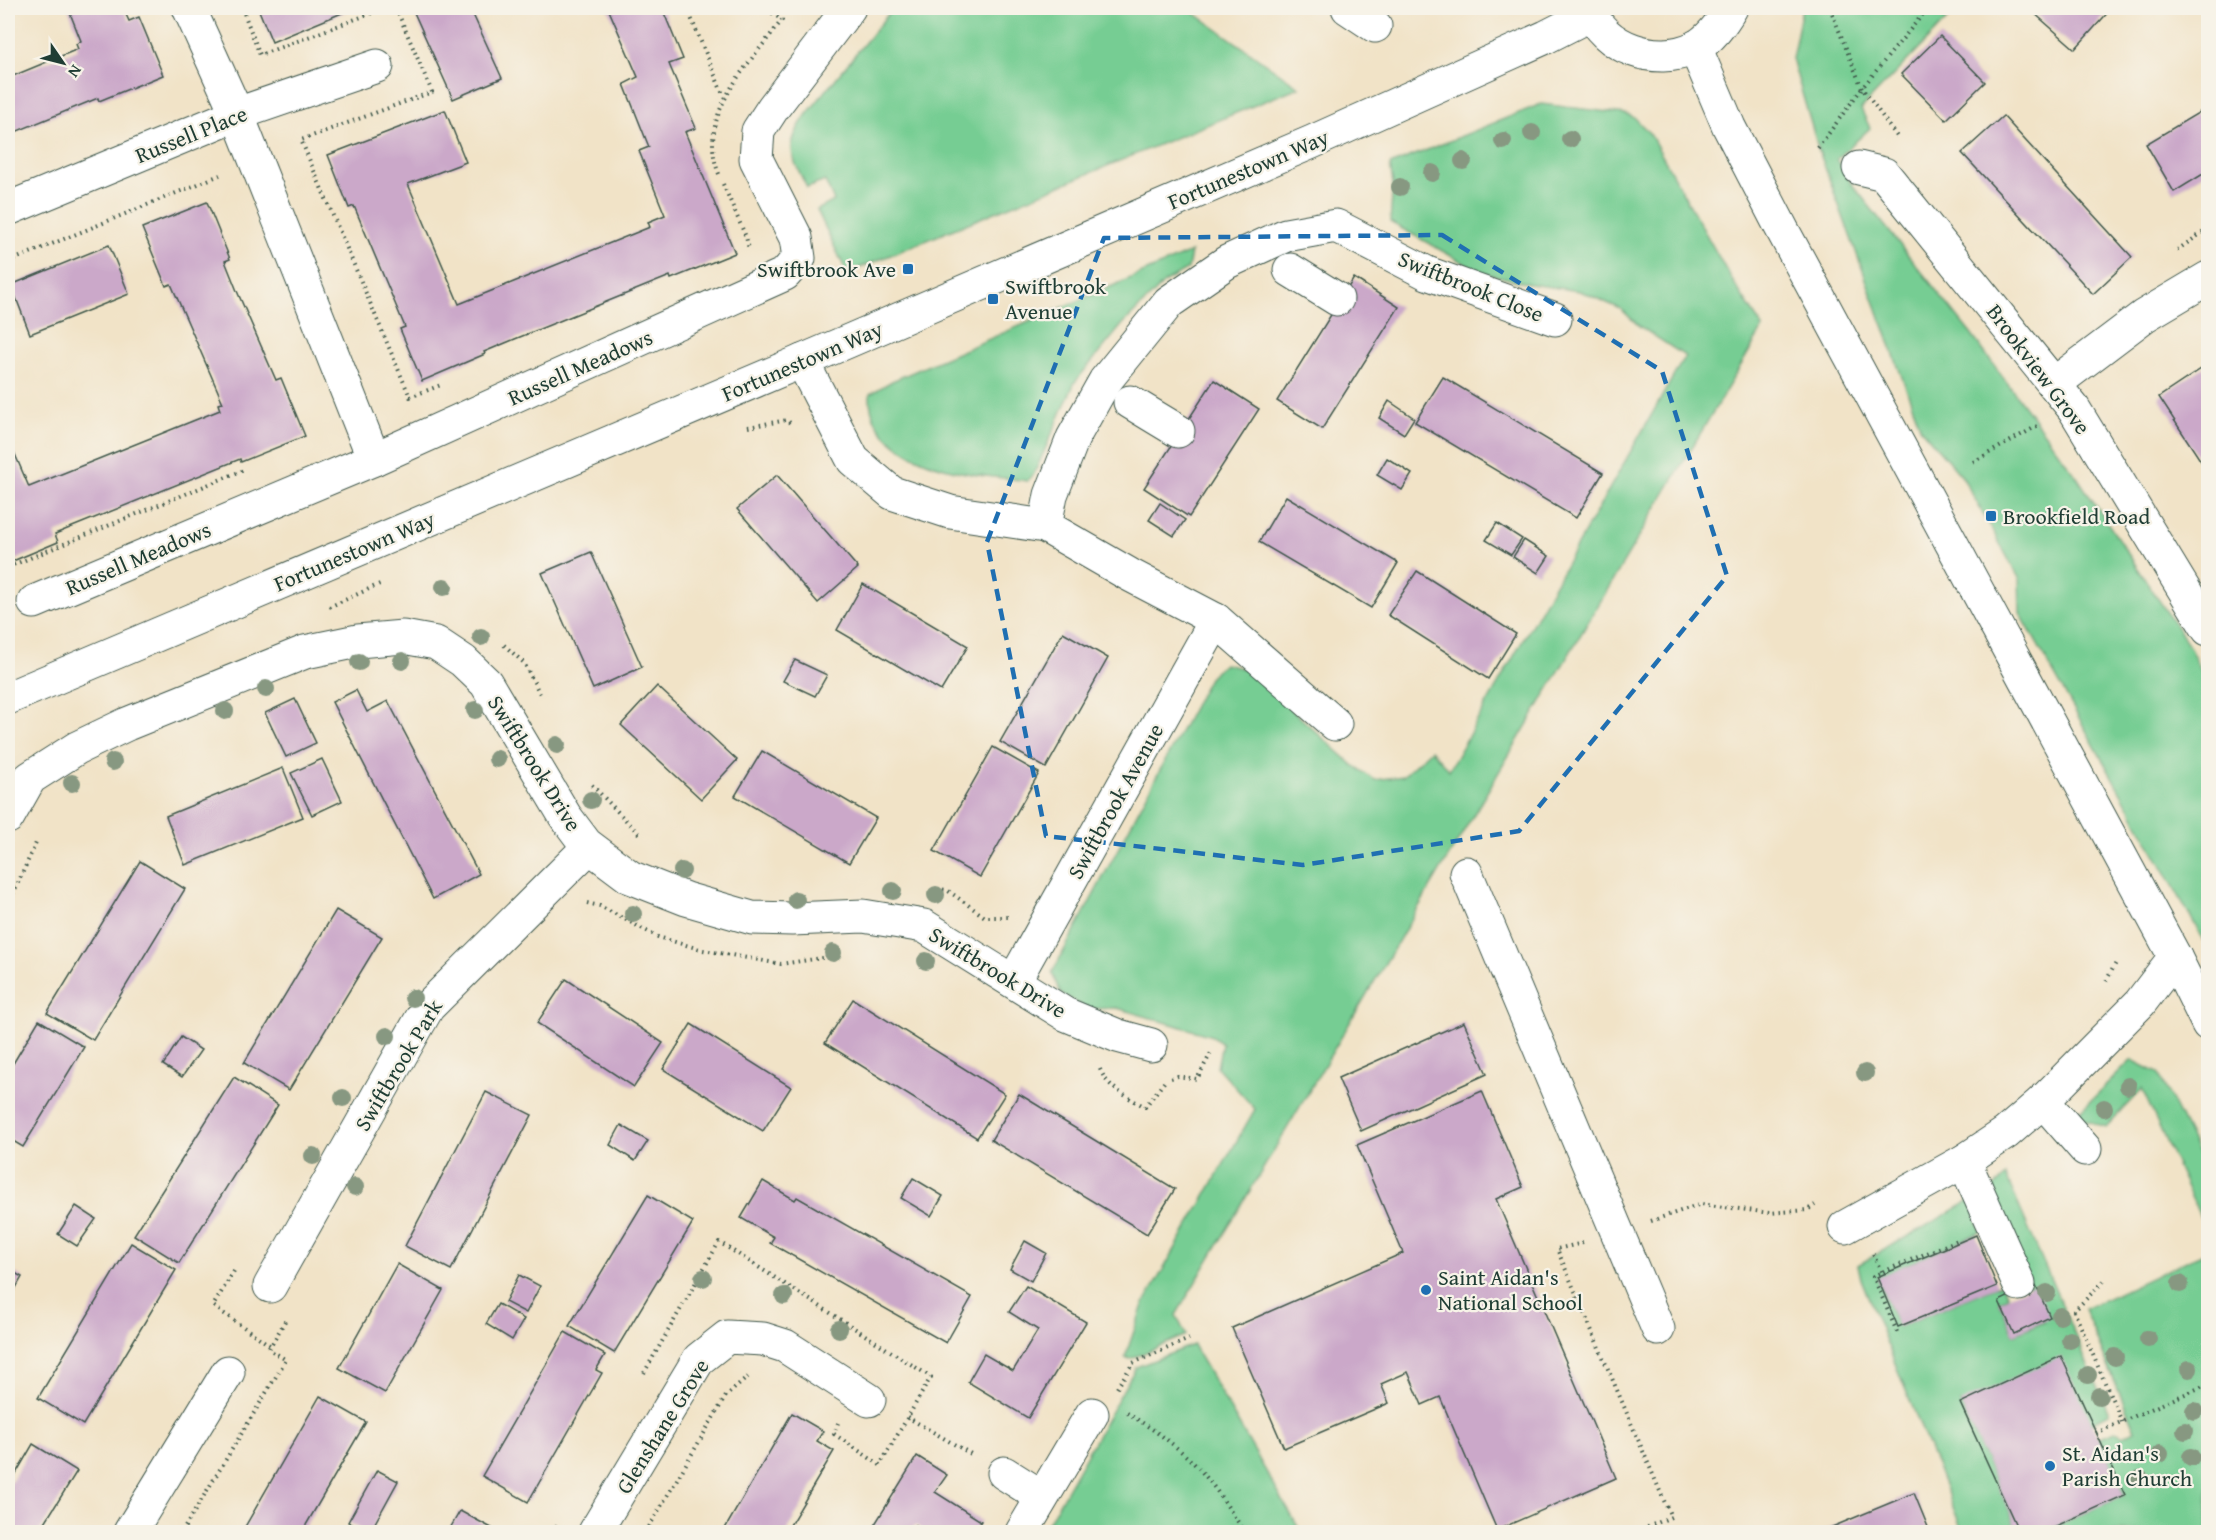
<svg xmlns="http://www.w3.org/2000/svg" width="2216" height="1540" viewBox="0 0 2216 1540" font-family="'Gentium Book Plus',serif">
<rect width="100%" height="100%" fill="#f7f3e8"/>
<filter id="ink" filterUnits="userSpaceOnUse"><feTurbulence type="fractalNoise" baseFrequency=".0167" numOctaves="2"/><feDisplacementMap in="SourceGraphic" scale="12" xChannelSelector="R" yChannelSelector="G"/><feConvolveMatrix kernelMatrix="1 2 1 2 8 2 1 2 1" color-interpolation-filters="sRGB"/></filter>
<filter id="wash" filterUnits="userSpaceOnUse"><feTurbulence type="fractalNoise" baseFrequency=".008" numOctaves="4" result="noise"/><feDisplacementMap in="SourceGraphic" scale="24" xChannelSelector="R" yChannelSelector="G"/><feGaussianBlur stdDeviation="1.35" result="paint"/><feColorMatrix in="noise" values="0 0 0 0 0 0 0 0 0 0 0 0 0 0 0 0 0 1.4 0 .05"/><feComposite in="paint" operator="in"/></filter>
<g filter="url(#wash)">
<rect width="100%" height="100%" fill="#f1e3c7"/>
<!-- green -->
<g fill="#76cd93" stroke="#4a8564" stroke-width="1.5">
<path d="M893,8H1187L1299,87L847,273L817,210L834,201L825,181L807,188C791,154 783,148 807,114Z"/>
<path d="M1802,8H1958L1861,109L1870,128L1837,159L1851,183L1971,334L2077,477L2187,642L2208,685V948L2020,613L2019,578L1963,478L1921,429L1819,151L1792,59Z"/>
<path d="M1541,104L1626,114L1635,118L1650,134L1730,277L1763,328L1176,1315L1186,1335L1130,1359L1125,1357L1143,1305L1255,1109L1217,1067L1222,1044L1212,1036L1117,1008L1088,1009L1061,994L1052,973L1209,678L1224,664L1246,669L1353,765L1375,780L1403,776L1431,750L1449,770L1685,356L1639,326L1621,309L1580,291L1530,284L1480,272L1390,222L1393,184L1390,165Z"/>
<path d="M1191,252L1188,269L1165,282L1123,324L1075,382L1034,474L1027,481C1000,477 970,476 944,468C909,458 868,435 870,394L892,381Z"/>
<path d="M2132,1060L2158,1073L2208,1173V1234L2142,1089L2106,1127L2074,1117Z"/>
<path d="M2006,1176L2109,1414L2092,1423L1960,1403L2019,1532H1963L1861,1279L1858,1265L1971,1200L1981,1232L1877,1278L1898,1327L2002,1284L2008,1296L1999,1301L2014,1334L2044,1321L1991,1190Z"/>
<path d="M2208,1251V1532H2043L2125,1495L2098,1438L2115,1431L2123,1436L2135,1430L2084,1309Z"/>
<path d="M1193,1345L1301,1532H1043L1136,1367Z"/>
</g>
<g id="blocks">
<!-- building -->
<g fill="#cba8c9">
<path d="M68,8H123L129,21L139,17L163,75L99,101L98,98L8,135V78L78,49L76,44L81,41Z"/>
<path d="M258,8H354L272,42Z"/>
<path d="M412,8H470L502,78L453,99Z"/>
<path d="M608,8H662L683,59L669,64L696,128L685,132L735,253L671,279L670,276L515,339L484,352L485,354L422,381L400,329L405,327L354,206L349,208L328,155L445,110L466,162L408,184L459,304L650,227L648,222L665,215L639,151L649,147L624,84L638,77Z"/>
<path d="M2037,8H2112L2075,49L2033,12Z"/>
<path d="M1940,36L1985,82L1946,120L1901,74Z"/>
<path d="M2208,107V171L2174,192L2146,144Z"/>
<path d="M2003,116L2132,257L2093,294L1962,153Z"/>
<path d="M207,202L230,259L225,261L237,291L276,380L281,378L305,436L241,462L240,459L55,534L58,542L8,563V438L29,487L220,410L218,404L223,403L210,373L171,284L166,286L142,228Z"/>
<path d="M109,245L129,294L30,334L11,285Z"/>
<path d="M1354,278L1399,307L1322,429L1277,401Z"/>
<path d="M2204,367L2208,374V472L2159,397Z"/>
<path d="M1443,377L1603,473L1576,518L1415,422Z"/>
<path d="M1214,380L1259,409L1189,517L1144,488Z"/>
<path d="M1389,401L1414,418L1404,434L1379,418Z"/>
<path d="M1387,458L1412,474L1402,490L1377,475Z"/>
<path d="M777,475L858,568L818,603L737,509Z"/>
<path d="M1286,496L1398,563L1371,608L1259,542Z"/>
<path d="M1160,503L1185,520L1174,536L1149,520Z"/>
<path d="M1497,523L1522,539L1511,555L1486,540Z"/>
<path d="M1524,540L1549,556L1538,573L1513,557Z"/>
<path d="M591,552L642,667L593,689L542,573Z"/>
<path d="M1417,571L1516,634L1488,679L1388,615Z"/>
<path d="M863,584L968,646L941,691L837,630Z"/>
<path d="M1063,632L1108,658L1046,768L1000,742Z"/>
<path d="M795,660L827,675L815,696L783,681Z"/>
<path d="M657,686L737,760L701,799L621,725Z"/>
<path d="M356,690L367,712L388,701L479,874L433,899L332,702Z"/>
<path d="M295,699L316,743L286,757L265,713Z"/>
<path d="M993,747L1039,773L980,877L934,851Z"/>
<path d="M762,751L876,818L849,863L735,796Z"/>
<path d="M322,759L342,801L312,815L291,773Z"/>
<path d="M283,768L303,817L185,865L166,816Z"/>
<path d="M140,861L185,889L93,1040L47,1013Z"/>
<path d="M336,910L382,937L289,1090L244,1063Z"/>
<path d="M566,979L663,1043L634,1087L537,1023Z"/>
<path d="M853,999L1005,1094L977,1138L825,1043Z"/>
<path d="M39,1020L84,1047L23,1147L8,1138V1072Z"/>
<path d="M1464,1022L1487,1074L1361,1131L1338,1078Z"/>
<path d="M691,1024L791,1087L763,1131L663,1069Z"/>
<path d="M181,1037L201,1050L182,1077L163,1065Z"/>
<path d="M234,1077L278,1105L179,1263L134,1235Z"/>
<path d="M1482,1091L1523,1187L1496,1199L1616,1478L1497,1530L1440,1397L1422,1405L1408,1372L1381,1384L1389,1403L1284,1448L1232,1328L1403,1253L1357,1145Z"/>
<path d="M486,1092L532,1115L451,1270L405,1246Z"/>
<path d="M1019,1094L1175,1189L1147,1234L991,1140Z"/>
<path d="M621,1125L648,1141L635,1161L610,1145Z"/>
<path d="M913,1178L943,1196L931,1216L901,1198Z"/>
<path d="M763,1181L795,1200L797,1197L972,1297L946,1343L770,1243L774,1237L741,1218Z"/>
<path d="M648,1195L693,1222L614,1353L569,1326Z"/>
<path d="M76,1206L96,1219L77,1246L58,1234Z"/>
<path d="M1976,1235L1997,1286L1898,1327L1877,1277Z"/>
<path d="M1025,1241L1046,1253L1031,1281L1010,1269Z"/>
<path d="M131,1243L176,1270L83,1425L38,1398Z"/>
<path d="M397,1264L443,1290L385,1393L339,1368Z"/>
<path d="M8,1269L22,1277L8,1302Z"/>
<path d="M519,1275L540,1286L526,1313L505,1302Z"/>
<path d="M2035,1284L2050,1317L2014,1334L1999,1301Z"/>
<path d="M1026,1286L1086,1322L1028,1418L968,1382L984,1354L1013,1371L1038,1330L1009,1312Z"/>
<path d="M498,1304L524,1319L512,1340L486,1324Z"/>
<path d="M565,1332L605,1355L596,1370L602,1373L528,1502L482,1476Z"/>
<path d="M2061,1356L2125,1495L2043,1532H2019L1960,1403Z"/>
<path d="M320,1396L366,1422L349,1451L302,1532H242Z"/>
<path d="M792,1413L823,1431L817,1441L834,1451L786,1532H723Z"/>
<path d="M33,1444L77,1471L39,1532H21L8,1524V1487Z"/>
<path d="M917,1456L947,1475L935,1492L981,1521L974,1532H927L915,1525L910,1532H870Z"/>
<path d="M377,1470L398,1481L370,1532H366L348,1522Z"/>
<path d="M1914,1493L1930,1532H1820Z"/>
<path d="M460,1511L499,1532H448Z"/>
</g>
</g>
</g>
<g filter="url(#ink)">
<use href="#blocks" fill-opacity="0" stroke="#3e564a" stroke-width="1.5"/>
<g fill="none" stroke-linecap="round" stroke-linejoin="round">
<defs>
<g id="minor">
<path d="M189,8L237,114L374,459"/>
<path d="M1348,8L1375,26"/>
<path d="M1589,8C1603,48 1656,66 1694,48C1711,39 1722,23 1731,8"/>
<path d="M1695,47L1729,127L1783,231L2175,957L2208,1024"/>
<path d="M1859,168L1884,174L2074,409L2208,629"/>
<path d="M8,209L237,114L377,66"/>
<path d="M1290,270L1337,299"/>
<path d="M802,361L853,460L892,493L950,512L1045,526L1130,575L1216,620L1335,724"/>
<path d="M2054,384L2144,316L2208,278"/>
<path d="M1130,402L1178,431"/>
<path d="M1045,526L1051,495L1073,438L1105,381L1169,302L1227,262L1286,235L1336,226L1427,273L1555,319"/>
<path d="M34,602L374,459L785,274L799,258L796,238L756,159L758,131L773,108L849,8"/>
<path d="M8,698L802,361L1312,142L1546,37L1591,14"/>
<path d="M8,817L30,778L77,748L127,724L305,652L358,641L403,637L436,643L463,661L486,683L565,816L586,844L630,877L686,899L752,918L792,919L863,916L924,926L1065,1014L1118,1036L1151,1045"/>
<path d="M1466,873L1658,1329"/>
<path d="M1014,981L1216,620"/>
<path d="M2043,1101L2085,1149"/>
<path d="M1964,1161L2019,1284"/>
<path d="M1845,1227L1964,1161L2006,1133L2043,1101L2140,1003L2175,957"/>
<path d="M270,1286L428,1007L589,847"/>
<path d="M1004,1473L1042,1497"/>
<path d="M130,1532L228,1372"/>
<path d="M595,1532L699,1359L727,1337L763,1339L785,1346L869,1400"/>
<path d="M1022,1532L1092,1414"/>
</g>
</defs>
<!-- minor casing -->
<use href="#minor" stroke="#3e564a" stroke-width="35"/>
<!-- path -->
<g stroke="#3e564a" stroke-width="4" stroke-dasharray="1.5 4.5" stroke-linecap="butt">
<path d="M242,8L260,55L385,8"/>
<path d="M396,8L432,92L301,140L410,397L441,385"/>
<path d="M687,8L724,97"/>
<path d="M1830,8L1862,88L1898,138"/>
<path d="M1818,148L1862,88L1928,8"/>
<path d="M719,174C695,114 749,65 782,20L765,8"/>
<path d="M723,184L746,237L749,249"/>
<path d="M2177,250L2208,229"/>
<path d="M8,262L220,175"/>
<path d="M748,427L787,420L790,423"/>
<path d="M1973,462L2039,425"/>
<path d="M8,567L246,469"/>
<path d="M329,607L380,584"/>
<path d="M504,645L524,663L541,696"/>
<path d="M592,785L641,836"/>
<path d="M937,889L947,890L985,917H1008"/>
<path d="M587,903L600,906L658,937L703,950L781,964L829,957"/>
<path d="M8,905L36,843"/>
<path d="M2106,981L2117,961"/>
<path d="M1100,1069C1108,1089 1127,1096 1145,1107L1165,1081"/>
<path d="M1171,1078L1178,1076L1197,1079L1211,1053"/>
<path d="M1651,1221L1701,1204L1770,1213L1807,1210L1815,1205"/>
<path d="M1583,1243L1557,1249L1671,1517L1636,1532"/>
<path d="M1873,1254L1883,1275"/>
<path d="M234,1271L213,1306L271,1346"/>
<path d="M2104,1281L2074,1311L2122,1422"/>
<path d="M1897,1332L1873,1276L1960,1239"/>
<path d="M644,1373L719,1242L931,1377L880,1465L834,1434L838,1423"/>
<path d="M1117,1388L1133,1363L1189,1339"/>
<path d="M1127,1413C1158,1432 1188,1453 1210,1482C1223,1498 1233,1516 1245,1532"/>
<path d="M907,1417L973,1455"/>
<path d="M2096,1433L2208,1384"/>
<path d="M182,1532L286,1360L269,1349L285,1321"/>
<path d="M553,1532L557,1525"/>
<path d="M646,1532L726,1396L748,1377"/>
</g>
<!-- minor -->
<use href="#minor" stroke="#fff" stroke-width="33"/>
</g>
<!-- trees -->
<g fill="#879881">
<circle cx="1532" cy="133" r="9"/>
<circle cx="1570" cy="139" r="9"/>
<circle cx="1503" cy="141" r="9"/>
<circle cx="1463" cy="161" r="9"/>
<circle cx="1432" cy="173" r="9"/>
<circle cx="1400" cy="187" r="9"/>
<circle cx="444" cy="587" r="9"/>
<circle cx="481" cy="637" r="9"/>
<circle cx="402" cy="661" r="9"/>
<circle cx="359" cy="662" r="9"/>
<circle cx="266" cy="689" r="9"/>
<circle cx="475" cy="710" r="9"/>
<circle cx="225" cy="711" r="9"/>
<circle cx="557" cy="745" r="9"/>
<circle cx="497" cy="759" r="9"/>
<circle cx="113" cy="762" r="9"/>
<circle cx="72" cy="783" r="9"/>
<circle cx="591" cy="800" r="9"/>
<circle cx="682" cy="871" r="9"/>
<circle cx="893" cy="891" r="9"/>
<circle cx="936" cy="895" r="9"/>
<circle cx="796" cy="900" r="9"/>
<circle cx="633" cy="914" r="9"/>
<circle cx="833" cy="953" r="9"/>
<circle cx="926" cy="961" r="9"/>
<circle cx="413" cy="998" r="9"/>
<circle cx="387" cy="1036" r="9"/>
<circle cx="1865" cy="1073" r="9"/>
<circle cx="2128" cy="1086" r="9"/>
<circle cx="343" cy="1098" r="9"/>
<circle cx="2104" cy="1108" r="9"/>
<circle cx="313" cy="1156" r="9"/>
<circle cx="355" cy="1187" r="9"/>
<circle cx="703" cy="1278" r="9"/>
<circle cx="2180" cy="1284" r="9"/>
<circle cx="2047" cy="1293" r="9"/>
<circle cx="784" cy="1296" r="9"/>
<circle cx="2060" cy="1316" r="9"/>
<circle cx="839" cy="1329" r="9"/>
<circle cx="2148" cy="1339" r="9"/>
<circle cx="2070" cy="1340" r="9"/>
<circle cx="2115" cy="1357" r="9"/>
<circle cx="2189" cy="1369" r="9"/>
<circle cx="2088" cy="1375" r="9"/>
<circle cx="2099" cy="1396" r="9"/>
<circle cx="2194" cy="1411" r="9"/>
<circle cx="2185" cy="1431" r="9"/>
<circle cx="2160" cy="1454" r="9"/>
<circle cx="2191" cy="1457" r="9"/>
<circle cx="2140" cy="1479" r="9"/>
</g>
</g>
<!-- marked area -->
<path fill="none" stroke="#1f6fb2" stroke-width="4.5" stroke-dasharray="12 8" stroke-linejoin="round" d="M1442,235L1662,371L1727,576L1519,831L1303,865L1046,836L987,542L1104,238Z"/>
<!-- markers -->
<g fill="#1f6fb2" stroke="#f7f3e8" stroke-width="2">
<rect x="902" y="263" width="12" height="12" rx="3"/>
<rect x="987" y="293" width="12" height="12" rx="3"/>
<rect x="1985" y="510" width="12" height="12" rx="3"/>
<circle cx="1426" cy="1290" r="6"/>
<circle cx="2050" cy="1466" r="6"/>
</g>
<g text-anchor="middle" stroke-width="4.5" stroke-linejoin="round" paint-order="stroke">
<!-- street labels -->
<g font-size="22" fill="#1f3d34" stroke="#f7f3e8">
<text transform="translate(191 134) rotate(-22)" y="8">Russell Place</text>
<text transform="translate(1248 169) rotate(-23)" y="8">Fortunestown Way</text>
<text transform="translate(1471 286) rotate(22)" y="8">Swiftbrook Close</text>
<text transform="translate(802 361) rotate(-23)" y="8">Fortunestown Way</text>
<text transform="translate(580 367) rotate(-24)" y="8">Russell Meadows</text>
<text transform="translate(2039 369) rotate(53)" y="8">Brookview Grove</text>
<text transform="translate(354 551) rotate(-23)" y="8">Fortunestown Way</text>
<text transform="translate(138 558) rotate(-23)" y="8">Russell Meadows</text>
<text transform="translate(535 763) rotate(58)" y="8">Swiftbrook Drive</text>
<text transform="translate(1115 801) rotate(-61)" y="8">Swiftbrook Avenue</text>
<text transform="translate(998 972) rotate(31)" y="8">Swiftbrook Drive</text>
<text transform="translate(398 1065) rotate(-59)" y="8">Swiftbrook Park</text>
<text transform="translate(662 1426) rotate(-58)" y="8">Glenshane Grove</text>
</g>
<!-- poi labels -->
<g font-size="22" fill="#1f3d34" stroke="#f7f3e8" text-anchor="start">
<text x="896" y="277" text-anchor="end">Swiftbrook Ave</text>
<text x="1005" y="294">Swiftbrook<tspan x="1005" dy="25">Avenue</tspan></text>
<text x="2003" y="524">Brookfield Road</text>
<text x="1438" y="1285">Saint Aidan's<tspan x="1438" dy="25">National School</tspan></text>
<text x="2062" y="1461">St. Aidan's<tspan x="2062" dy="25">Parish Church</tspan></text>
</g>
</g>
<!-- margin -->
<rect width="2216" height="1540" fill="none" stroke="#f7f3e8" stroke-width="30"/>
<!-- north arrow -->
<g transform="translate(63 63) rotate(125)" stroke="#f7f3e8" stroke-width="4.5" paint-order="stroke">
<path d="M0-4.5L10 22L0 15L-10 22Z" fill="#1f3d34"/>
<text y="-9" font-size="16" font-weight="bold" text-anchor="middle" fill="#1f3d34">N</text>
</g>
</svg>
